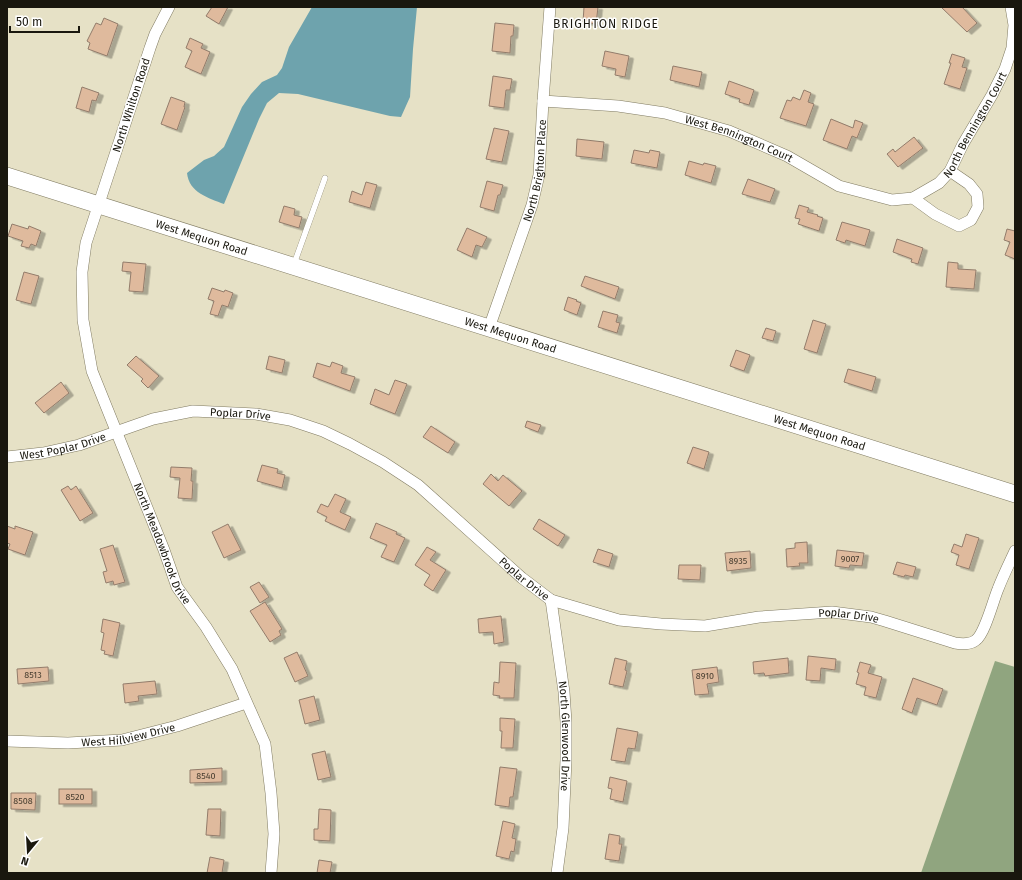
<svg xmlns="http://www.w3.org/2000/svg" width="1022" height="880" viewBox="0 0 1022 880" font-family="'Fira Sans',sans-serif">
<defs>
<filter id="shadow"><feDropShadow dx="4.5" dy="2.5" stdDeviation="0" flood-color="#0004"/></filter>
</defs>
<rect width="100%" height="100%" fill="#e6e1c6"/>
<!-- forest -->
<path fill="#90a57f" d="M995,661L1015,667V873H921Z"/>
<!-- water -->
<path fill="#6ea3ad" d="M312,7H417L413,49L410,97L401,117L390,116L298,94L279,93L267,103L259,119L224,204C209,198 189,193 187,173L204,160L214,156L224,147L242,107L251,94L262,82L277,75L282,68L289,47Z"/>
<!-- building -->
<g fill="#dfba9d" stroke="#927c6b" filter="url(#shadow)">
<path d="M212,7H228L219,24L206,16Z"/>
<path d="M584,7H598L596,24L583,22Z"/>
<path d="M941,7H962L977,23L967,32Z"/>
<path d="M104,18L118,24L107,56L88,49L90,43L87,41L96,23L101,25Z"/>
<path d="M495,23L514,25L513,36H511L510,53L492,51Z"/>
<path d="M190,38L203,44L201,48L210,52L201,74L185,67L192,51L186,48Z"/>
<path d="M605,51L629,56L625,77L615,75L616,69L602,66Z"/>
<path d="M952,54L965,58L962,67L967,68L960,89L944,84L951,63H949Z"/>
<path d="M673,66L702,72L699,87L670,80Z"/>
<path d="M493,76L512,79L510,90H506L504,108L489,106Z"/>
<path d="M729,81L754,90L749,105L739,102L740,99L725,94Z"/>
<path d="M82,87L99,93L96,101L92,100L89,112L76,108Z"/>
<path d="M804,90L811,93L808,102L814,104L806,126L780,118L787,100L791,101L793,97L800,100Z"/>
<path d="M171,97L185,102L184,107H185L177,130L161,124Z"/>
<path d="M831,119L853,128L855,120L863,123L857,138L852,136L847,149L823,140Z"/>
<path d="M494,128L509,131L502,162L486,159Z"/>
<path d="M914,137L923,148L898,167L887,154L893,149L895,152Z"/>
<path d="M577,139L604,142L602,159L576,156Z"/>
<path d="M634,150L649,153L650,150L660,152L657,168L631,163Z"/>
<path d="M689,161L703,165L704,163L716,166L711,183L685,175Z"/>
<path d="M748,179L775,189L770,202L742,194Z"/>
<path d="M487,181L503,185L500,195H498L494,211L480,207Z"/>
<path d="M366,182L377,185L370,208L349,202L352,191L362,195Z"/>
<path d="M799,205L809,208L807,212L818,215L817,216L823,218L819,231L798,224L800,219L795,218Z"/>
<path d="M284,206L295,209L294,215L302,217L299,228L279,222Z"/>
<path d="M842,222L870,230L865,246L846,240L845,243L836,240Z"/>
<path d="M12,224L28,229L29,226L41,231L36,246L31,244L29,248L21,246L23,241L8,236Z"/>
<path d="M467,228L487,237L482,247L476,245L472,257L457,250Z"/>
<path d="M1007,229L1015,231V259L1005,255L1010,242L1004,240Z"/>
<path d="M897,239L923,248L918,264L911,262L912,259L893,252Z"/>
<path d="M123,262L146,264L143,292L129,291L131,272L122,271Z"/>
<path d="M948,262L958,263V269L976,270L974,289L946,287Z"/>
<path d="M24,272L39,276L31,304L16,300Z"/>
<path d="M585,276L619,287L615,299L581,286Z"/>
<path d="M212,288L224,292L225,290L233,293L228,307L222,305L218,316L210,314L214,301L208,299Z"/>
<path d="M568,297L577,300L576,301L581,303L577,315L564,310Z"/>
<path d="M603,311L618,315L616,322L620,323L617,333L598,327Z"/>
<path d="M813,320L826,324L817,353L804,349Z"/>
<path d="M766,328L776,331L773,341L762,338Z"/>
<path d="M736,350L750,355L744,371L730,366Z"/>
<path d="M136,356L159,376L148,388L141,381L143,379L127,365Z"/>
<path d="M269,356L285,360L282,373L266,369Z"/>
<path d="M332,362L343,366L341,373L355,377L350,391L313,377L317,363L330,367Z"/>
<path d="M848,369L876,377L872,391L844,382Z"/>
<path d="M395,380L407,384L395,414L370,404L375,389L389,395Z"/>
<path d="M61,382L69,393L44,413L35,403Z"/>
<path d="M527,421L541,425L538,432L525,427Z"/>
<path d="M431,426L455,442L448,453L423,437Z"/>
<path d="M693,447L709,452L704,469L687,463Z"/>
<path d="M262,465L278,469L277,473L285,475L282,488L257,481Z"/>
<path d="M171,467L192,468L191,481H193L192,499L178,498L180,478L170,477Z"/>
<path d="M491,474L498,481L503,475L522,491L509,506L483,484Z"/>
<path d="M68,486L71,490L76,486L93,513L80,521L61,490Z"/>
<path d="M335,494L346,499L340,512L351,517L345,530L325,521L327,517L317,512L321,504L328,507Z"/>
<path d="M539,519L565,535L558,546L533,529Z"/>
<path d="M376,523L397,532L396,534L405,538L394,562L381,557L387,545L370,538Z"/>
<path d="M228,524L241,550L224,558L212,532Z"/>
<path d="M7,526L15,529V526L33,532L25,555L8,549L10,544L7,543Z"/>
<path d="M966,534L979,538L969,569L956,565L959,555L951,552L954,544L962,547Z"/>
<path d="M807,542L808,563H799L800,566L787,567L786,549L795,548V543Z"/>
<path d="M113,545L125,582L114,585L113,581L106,583L103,572L107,571L100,549Z"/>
<path d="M427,547L436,552L430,560L446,570L433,591L424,585L430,575L415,565Z"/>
<path d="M598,549L613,554L609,567L593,562Z"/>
<path d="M837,550L864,553L862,566L850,565L849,568L835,566Z"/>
<path d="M750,551L751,568L727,571L725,553Z"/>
<path d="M897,562L916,567L913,577L905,575L904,577L893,574Z"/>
<path d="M679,565H701L700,580L678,579Z"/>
<path d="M259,582L269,597L260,603L250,587Z"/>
<path d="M265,602L282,629L279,631L281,635L270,642L250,611Z"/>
<path d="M501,616L504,642L494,644L493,632L479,633L478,619Z"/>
<path d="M103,619L120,623L113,656L104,654L105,651L101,650L104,633L101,632Z"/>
<path d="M297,652L308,676L295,682L284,658Z"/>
<path d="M808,656L836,659L835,670L821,668L820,681L806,680Z"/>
<path d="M615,658L627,661L625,670L627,671L623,687L609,684Z"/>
<path d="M788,658L789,673L765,676L764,673L754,674L753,662Z"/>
<path d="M500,662L516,663L514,698H499L500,696L493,695L494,682L499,683Z"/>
<path d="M860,662L871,665L868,673L882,677L876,698L864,695L866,687L856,684L859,673L857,672Z"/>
<path d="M48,667L49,681L18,684L17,669Z"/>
<path d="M717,667L719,682L707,684L709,694L695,695L692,670Z"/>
<path d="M913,678L943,689L937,705L917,698L912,713L902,709Z"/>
<path d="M155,681L157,694L138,696L139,701L125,703L123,684Z"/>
<path d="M314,696L320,720L305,724L299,700Z"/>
<path d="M500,718L515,719L513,748H501L502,731H500Z"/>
<path d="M617,728L638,732L635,749L628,748L625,762L611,760Z"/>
<path d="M325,751L331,777L318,780L312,754Z"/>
<path d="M500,767L517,769L513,797H510L509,807L495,805Z"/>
<path d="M222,768V782L190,783V770Z"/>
<path d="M610,777L627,781L623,802L610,799L612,789L608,788Z"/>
<rect x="59" y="789" width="33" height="15"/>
<path d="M11,793H36L35,810L11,809Z"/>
<path d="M208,809H221L220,836L206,835Z"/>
<path d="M319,809L331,810L330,841L314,840V829H318Z"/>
<path d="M503,821L515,824L512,838L516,839L514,852L511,851L509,859L496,856Z"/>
<path d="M609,834L620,836L619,844H622L619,861L605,859Z"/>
<path d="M210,857L224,860L222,873H207Z"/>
<path d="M319,860L332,862L330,873H317Z"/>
</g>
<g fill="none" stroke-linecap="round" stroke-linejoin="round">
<defs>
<path id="service" d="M294,264L325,178"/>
<g id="minor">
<path id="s1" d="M169,7L155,34L150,48L86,243L82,272L83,320L92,371L164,550L177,587L206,627L232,669L265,744L271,793L274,834L271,873"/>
<path id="s2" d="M543,101L618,106L665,113L729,131L787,156L839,186L892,200L913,198L939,183L950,171L963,144L992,95L1005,69L1012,48L1014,25L1011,7"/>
<path d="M913,198L935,214L959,226L971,220L978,207L977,194L969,184L950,171"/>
<path id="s3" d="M489,328L532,205L539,175L543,101L550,7"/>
<path id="s4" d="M7,457L43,453L79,445L153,419L193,411L256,414L290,420L323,431L350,444L383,462L418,485L522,578L551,600L619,620L661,624L705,626L759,617L832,612L871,617L885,621L955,643C962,644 970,645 976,640C985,633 993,601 998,589C1003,576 1009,564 1015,551"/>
<path id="s5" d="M551,600L564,692L566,722V760L563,828L557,873"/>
<path id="s6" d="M7,741L68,743L122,740L177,726L246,703"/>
</g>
<g id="primary">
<path id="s7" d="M7,176L1015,494"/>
</g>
</defs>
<!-- service casing -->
<use href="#service" stroke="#807b62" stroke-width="6"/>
<!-- minor casing -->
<use href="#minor" stroke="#807b62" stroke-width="12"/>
<!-- primary casing -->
<use href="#primary" stroke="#807b62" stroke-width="18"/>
<!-- service -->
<use href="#service" stroke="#fff" stroke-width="5.5"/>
<!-- minor -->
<use href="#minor" stroke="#fff" stroke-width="11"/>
<!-- primary -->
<use href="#primary" stroke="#fff" stroke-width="17"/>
</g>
<g text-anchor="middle" stroke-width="3" stroke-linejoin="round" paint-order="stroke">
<!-- number labels -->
<g font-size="9" fill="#4a4032">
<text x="850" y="562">9007</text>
<text x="738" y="564">8935</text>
<text x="33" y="678">8513</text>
<text x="705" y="679">8910</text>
<text x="206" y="779">8540</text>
<text x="75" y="800">8520</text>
<text x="23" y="804">8508</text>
</g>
<!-- street labels -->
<g font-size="11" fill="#19170e" stroke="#fff">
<text transform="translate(131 105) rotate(-72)" y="4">North Whilton Road</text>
<text dy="4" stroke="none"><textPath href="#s2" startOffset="487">North Bennington Court</textPath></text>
<text dy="4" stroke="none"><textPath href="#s2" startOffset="201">West Bennington Court</textPath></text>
<text dy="4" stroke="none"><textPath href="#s3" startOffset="165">North Brighton Place</textPath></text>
<text dy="4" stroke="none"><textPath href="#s7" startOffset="204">West Mequon Road</textPath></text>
<text dy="4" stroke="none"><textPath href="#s7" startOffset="528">West Mequon Road</textPath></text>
<text dy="4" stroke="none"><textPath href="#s4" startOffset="240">Poplar Drive</textPath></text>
<text dy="4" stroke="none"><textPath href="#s7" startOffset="852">West Mequon Road</textPath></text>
<text dy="4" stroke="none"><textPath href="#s4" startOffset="57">West Poplar Drive</textPath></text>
<text dy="4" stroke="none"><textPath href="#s1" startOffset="566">North Meadowbrook Drive</textPath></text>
<text dy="4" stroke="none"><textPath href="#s4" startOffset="576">Poplar Drive</textPath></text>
<text dy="4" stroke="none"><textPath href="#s4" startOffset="912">Poplar Drive</textPath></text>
<text dy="4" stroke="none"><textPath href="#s6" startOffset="122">West Hillview Drive</textPath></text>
<text dy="4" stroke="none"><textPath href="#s5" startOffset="137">North Glenwood Drive</textPath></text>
</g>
<!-- neighbourhood labels -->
<g font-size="12" letter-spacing="1" fill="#19170e" stroke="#fff">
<text x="606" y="28">BRIGHTON RIDGE</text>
</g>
</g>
<!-- border -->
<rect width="1022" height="880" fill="none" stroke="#19170e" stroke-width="16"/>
<!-- north arrow -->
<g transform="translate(28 852) rotate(198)" stroke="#ffffff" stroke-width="3" paint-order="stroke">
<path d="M0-3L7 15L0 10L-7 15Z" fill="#19170e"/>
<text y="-6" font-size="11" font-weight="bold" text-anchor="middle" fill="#19170e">N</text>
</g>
<!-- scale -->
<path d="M10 26v6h69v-6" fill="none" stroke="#19170e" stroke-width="2"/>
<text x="16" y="26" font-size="12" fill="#19170e" stroke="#ffffff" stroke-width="3" paint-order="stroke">50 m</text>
</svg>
